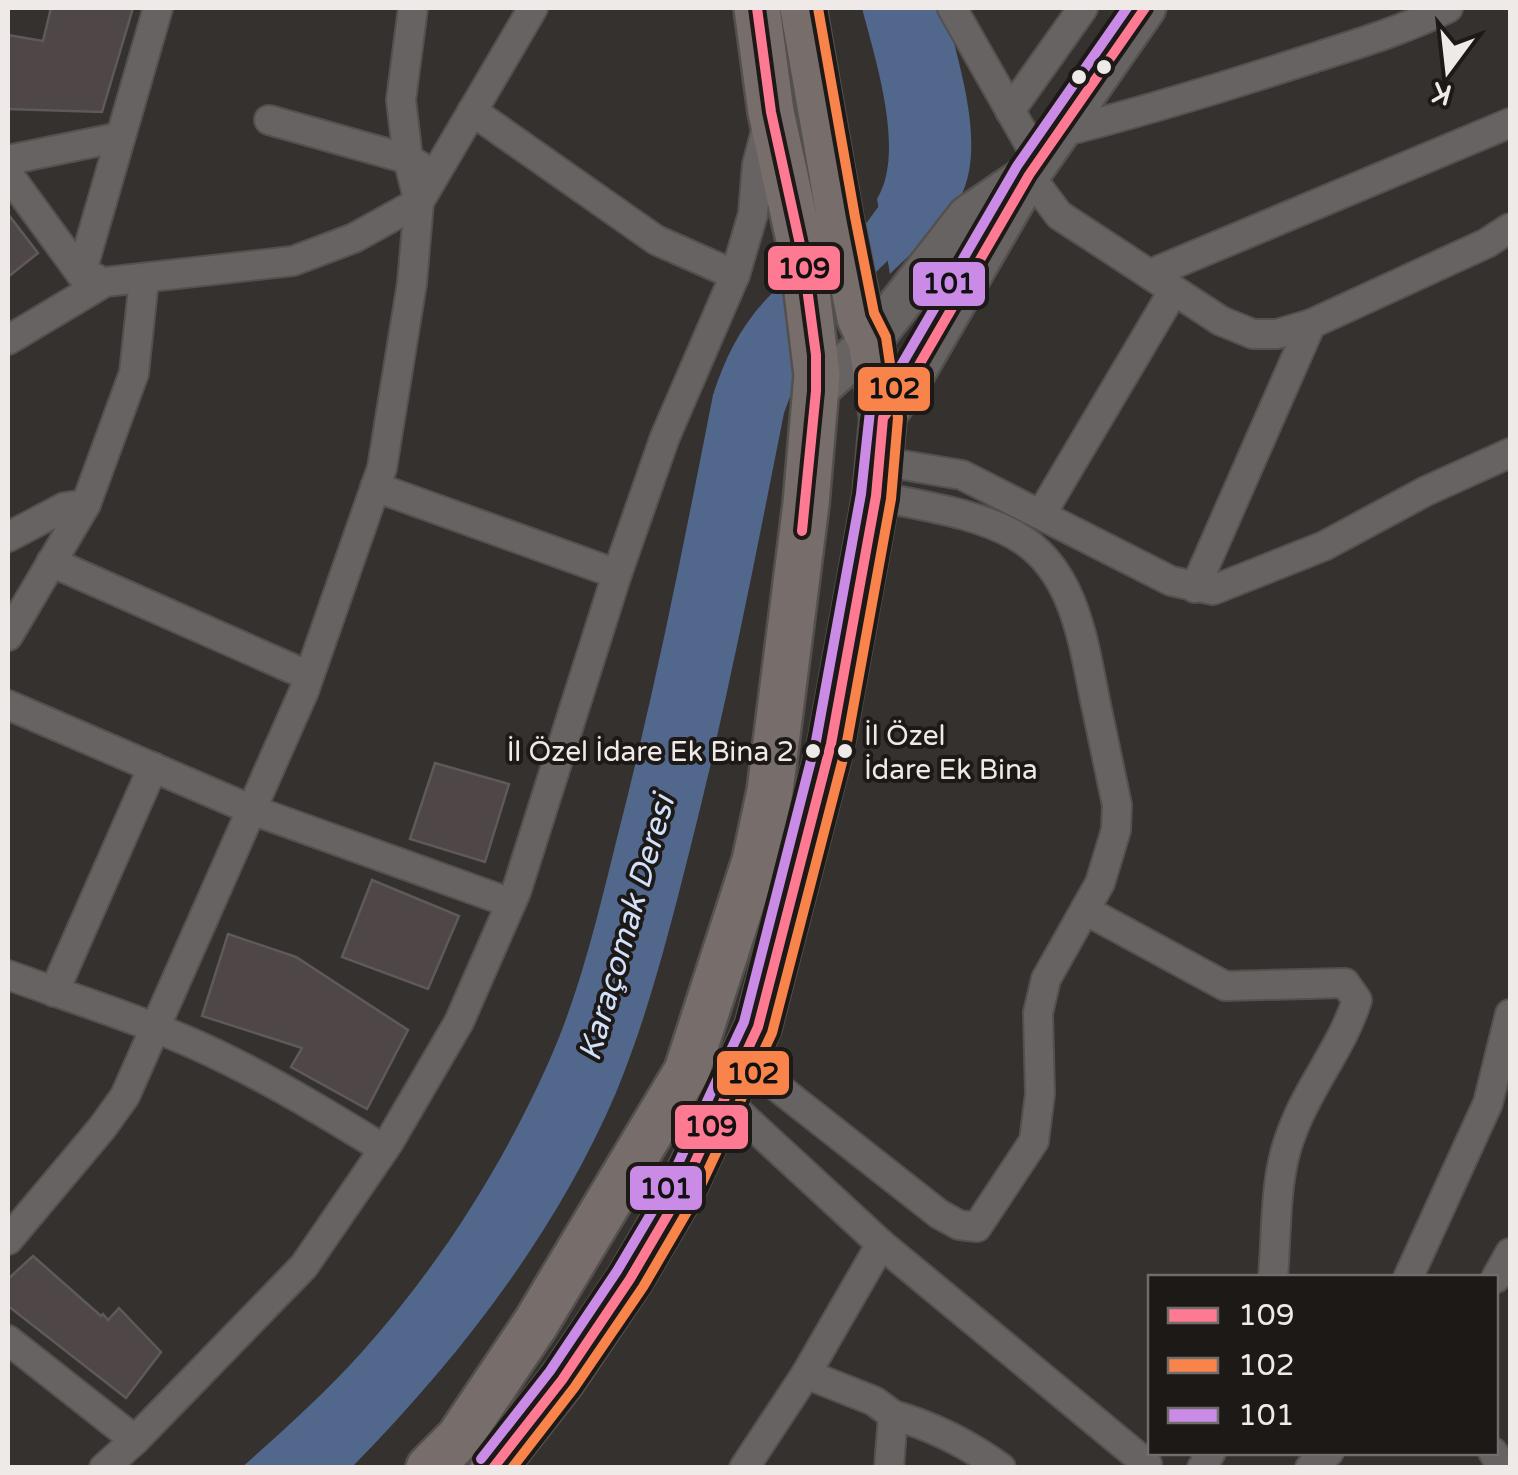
<svg xmlns="http://www.w3.org/2000/svg" width="1518" height="1475" viewBox="0 0 1518 1475" font-family="'Varela Round',sans-serif">
<rect width="100%" height="100%" fill="#35312f"/>
<!-- water -->
<g fill="#52678c">
<path d="M862,8H945C958,63 991,155 955,206C938,231 911,253 890,274L877,199C906,152 875,59 862,8Z"/>
<path d="M781,285L797,378L784,413C755,559 727,704 690,849C669,932 648,1016 615,1095C555,1234 460,1357 355,1464L351,1468H241C283,1431 324,1394 361,1353C436,1270 500,1170 546,1068C579,996 598,915 617,838C655,691 684,543 713,395C727,351 747,315 781,285Z"/>
</g>
<g fill="none" stroke-linecap="round" stroke-linejoin="round">
<!-- river -->
<path stroke="#52678c" stroke-width="42" d="M787,329L883,236L916,191"/>
</g>
<!-- building -->
<g fill="#4f4648" stroke="#5d5a59" stroke-width="2.5">
<path d="M51,8H133L102,112L8,109V35L43,41Z"/>
<path d="M8,214L38,253L8,277Z"/>
<path d="M435,763L509,784L485,862L410,839Z"/>
<path d="M372,880L459,916L428,989L342,957Z"/>
<path d="M228,934L296,957L408,1030L367,1109L291,1067L302,1048L202,1016Z"/>
<path d="M33,1256L101,1316L103,1314L108,1320L119,1308L161,1352L126,1398L8,1306V1279Z"/>
</g>
<g fill="none" stroke-linecap="round" stroke-linejoin="round">
<defs>
<g id="minor">
<path d="M952,8L1039,161"/>
<path d="M472,111L656,240L735,275"/>
<path d="M1010,111L1083,8"/>
<path d="M269,120L408,159L421,167"/>
<path d="M1058,133C1143,112 1227,86 1310,59C1357,44 1404,30 1448,8"/>
<path d="M8,160L120,137"/>
<path d="M8,174L81,274L95,278"/>
<path d="M1029,175L1059,215L1221,321L1253,334H1277L1311,324L1487,243L1510,228"/>
<path d="M81,274L158,8"/>
<path d="M1150,274L1510,123"/>
<path d="M8,340L105,282L293,261L354,238L419,202L533,8"/>
<path d="M879,461L962,475L1171,581L1213,590L1324,546L1426,491L1510,453"/>
<path d="M375,487L617,574"/>
<path d="M1042,513L1174,290"/>
<path d="M8,537L65,507L86,504"/>
<path d="M51,562L309,676"/>
<path d="M1195,588L1311,324"/>
<path d="M8,636L86,504L134,373L144,279"/>
<path d="M8,705L252,810L511,903"/>
<path d="M1085,910L1225,986L1345,983L1357,1000C1342,1048 1309,1085 1292,1132C1274,1176 1277,1230 1273,1278"/>
<path d="M8,975C82,1002 159,1025 230,1061C283,1087 333,1118 384,1149"/>
<path d="M54,992L153,767"/>
<path d="M743,1060L939,1214L959,1225L977,1227L1034,1141L1040,1094L1038,1013L1046,979L1100,883L1116,830L1117,805C1110,770 1102,735 1095,700C1083,640 1074,568 1015,535C973,512 922,506 876,496"/>
<path d="M725,1100L881,1244L1147,1464L1146,1468"/>
<path d="M8,1240L102,1128L125,1096L304,691L382,468L412,283L419,202L408,159L401,100L413,8"/>
<path d="M1408,1278L1488,1103L1510,1014"/>
<path d="M1496,1278L1510,1253"/>
<path d="M8,1340L135,1440"/>
<path d="M806,1374L874,1401L893,1415L889,1468"/>
<path d="M893,1415C932,1426 968,1444 1001,1468"/>
<path d="M1493,1452L1503,1468"/>
<path d="M104,1468L135,1440L304,1266L389,1142L459,1022L516,892L617,574L665,437L735,275L753,214L757,165L768,123"/>
<path d="M744,1468L806,1374L881,1244"/>
<path d="M1202,1468L1211,1452"/>
<path d="M1310,1468L1329,1452"/>
</g>
<g id="secondary">
<path d="M816,391L871,341L968,216L1021,180"/>
<path d="M883,418L908,384L1029,175L1145,8"/>
</g>
<g id="primary">
<path d="M429,1468L459,1438L536,1323L687,1071L755,861L770,791L806,504L817,375L803,258L771,112L757,8"/>
<path d="M493,1468L562,1380L630,1279L681,1192L758,1027L831,744L876,496L883,418L871,341L860,318L840,220L803,8"/>
</g>
</defs>
<!-- minor casing -->
<use href="#minor" stroke="#53504e" stroke-width="32"/>
<!-- secondary casing -->
<use href="#secondary" stroke="#53504e" stroke-width="45"/>
<!-- primary casing -->
<use href="#primary" stroke="#53504e" stroke-width="50"/>
<!-- minor -->
<use href="#minor" stroke="#666362" stroke-width="28"/>
<!-- secondary -->
<use href="#secondary" stroke="#666362" stroke-width="40"/>
<!-- primary -->
<use href="#primary" stroke="#776d6b" stroke-width="45"/>
<defs>
<g id="bus-1">
<path d="M757,8L771,112L803,258L816,355V391L802,531"/>
<path d="M493,1468L562,1380L630,1279L681,1192L758,1027L831,744L876,496L883,418L908,384L1029,175L1145,8"/>
</g>
<path id="bus-2" d="M512,1468L574,1388L643,1287L695,1198L772,1033L846,747L891,499L898,418L886,337L874,313L855,217L818,8"/>
<path id="bus-3" d="M481,1459L550,1371L617,1271L668,1185L744,1022L816,741L861,494L870,411L895,376L1017,166L1127,8"/>
</defs>
<!-- bus-1 casing -->
<use href="#bus-1" stroke="#1c1917" stroke-width="18"/>
<!-- bus-2 casing -->
<use href="#bus-2" stroke="#1c1917" stroke-width="18"/>
<!-- bus-3 casing -->
<use href="#bus-3" stroke="#1c1917" stroke-width="18"/>
<!-- bus-1 -->
<use href="#bus-1" stroke="#fe7a93" stroke-width="10"/>
<!-- bus-2 -->
<use href="#bus-2" stroke="#f8844c" stroke-width="10"/>
<!-- bus-3 -->
<use href="#bus-3" stroke="#ca8be6" stroke-width="10"/>
</g>
<!-- markers -->
<g fill="#efeae8" stroke="#1c1917" stroke-width="4">
<circle cx="1104" cy="67" r="9"/>
<circle cx="1079" cy="77" r="9"/>
<circle cx="813" cy="751" r="9"/>
<circle cx="845" cy="751" r="9"/>
</g>
<g text-anchor="middle" stroke-width="8" stroke-linejoin="round" paint-order="stroke">
<!-- bus labels -->
<g font-size="28" fill="#efeae8" stroke="#1c1917" text-anchor="start">
<text x="864" y="745">İl Özel<tspan x="864" dy="34">İdare Ek Bina</tspan></text>
<text x="794" y="761" text-anchor="end">İl Özel İdare Ek Bina 2</text>
</g>
<!-- water labels -->
<g font-size="32" font-style="italic" fill="#d1e0fb" stroke="#1c1917">
<text transform="translate(626 928) rotate(-74)" y="11">Karaçomak Deresi</text>
</g>
</g>
<g stroke="#1c1917" stroke-width="4">
<rect x="766" y="244" width="76" height="48" rx="10" fill="#fe7a93"/>
<rect x="911" y="260" width="76" height="48" rx="10" fill="#ca8be6"/>
<rect x="856" y="365" width="76" height="48" rx="10" fill="#f8844c"/>
<rect x="715" y="1049" width="76" height="48" rx="10" fill="#f8844c"/>
<rect x="673" y="1103" width="77" height="48" rx="10" fill="#fe7a93"/>
<rect x="628" y="1164" width="76" height="48" rx="10" fill="#ca8be6"/>
</g>
<g font-size="28" text-anchor="middle" font-weight="bold" fill="#111">
<text x="804" y="278">109</text>
<text x="949" y="293">101</text>
<text x="894" y="398">102</text>
<text x="753" y="1083">102</text>
<text x="711" y="1136">109</text>
<text x="666" y="1198">101</text>
</g>
<!-- border -->
<rect width="1518" height="1475" fill="none" stroke="#efeae8" stroke-width="20"/>
<!-- legend -->
<rect x="1148" y="1275" width="350" height="180" fill="#1c1917" stroke="#706d6b" stroke-width="2.5"/>
<rect x="1168" y="1308" width="50" height="15" fill="#fe7a93" stroke="#706d6b" stroke-width="2.5"/>
<text x="1238" y="1325" font-size="30" fill="#efeae8">109</text>
<rect x="1168" y="1358" width="50" height="15" fill="#f8844c" stroke="#706d6b" stroke-width="2.5"/>
<text x="1238" y="1375" font-size="30" fill="#efeae8">102</text>
<rect x="1168" y="1408" width="50" height="15" fill="#ca8be6" stroke="#706d6b" stroke-width="2.5"/>
<text x="1238" y="1425" font-size="30" fill="#efeae8">101</text>
<!-- north arrow -->
<g transform="translate(1448 70) rotate(195)" stroke="#1c1917" stroke-width="8" paint-order="stroke">
<path d="M0-8L18 38L0 25L-18 38Z" fill="#efeae8"/>
<text y="-15" font-size="28" font-weight="bold" text-anchor="middle" fill="#efeae8">K</text>
</g>
</svg>
